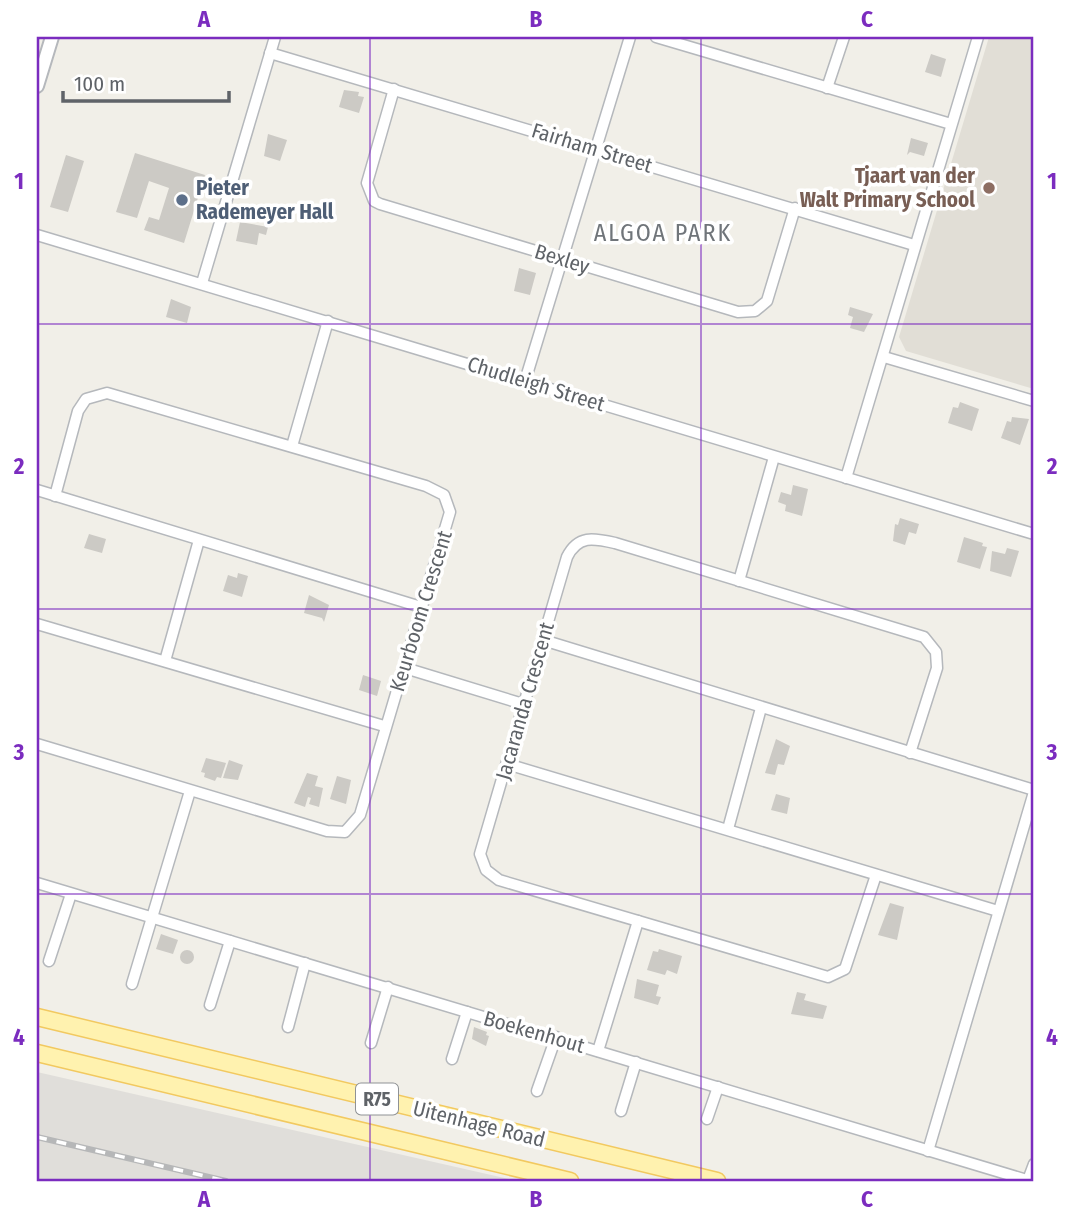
<svg xmlns="http://www.w3.org/2000/svg" width="1071" height="1218" viewBox="0 0 1071 1218" font-family="'Fira Sans Condensed',sans-serif">
<rect width="100%" height="100%" fill="#f1efe8"/>
<!-- industrial -->
<path fill="#e0deda" d="M37,1072L518,1181H37Z"/>
<!-- education -->
<path fill="#e1ded6" d="M989,37L1034,38V389L906,351L899,337Z"/>
<!-- building -->
<g fill="#cccac5">
<path d="M931,54L946,59L941,77L925,72Z"/>
<path d="M344,90L359,92L358,96L364,97L359,113L339,107Z"/>
<path d="M268,134L287,140L280,161L264,156Z"/>
<path d="M911,138L928,143L924,156L910,152L907,155Z"/>
<path d="M135,153L205,175L184,243L144,230L149,217L159,220L169,188L149,181L137,218L116,212Z"/>
<path d="M66,155L84,161L68,212L50,207Z"/>
<path d="M240,222L268,227L266,235L259,233L257,245L236,241Z"/>
<path d="M519,268L536,273L530,295L514,291Z"/>
<path d="M171,299L191,307L187,323L166,317Z"/>
<path d="M850,307L873,314L864,332L850,328L853,317L848,315Z"/>
<path d="M960,402L979,409L972,431L948,423L953,407L958,408Z"/>
<path d="M1012,417L1029,419L1020,445L1001,438L1007,421L1011,422Z"/>
<path d="M793,485L808,489L802,516L785,511L786,505L778,502L781,492L791,495Z"/>
<path d="M900,518L919,524L916,534L909,532L905,545L893,541L895,524L898,525Z"/>
<path d="M89,534L106,539L102,553L84,548Z"/>
<path d="M964,537L983,543L982,546L987,547L980,569L957,562Z"/>
<path d="M1007,548L1019,551L1011,577L990,571L992,551L1005,554Z"/>
<path d="M238,573L248,576L242,597L223,591L228,575L237,578Z"/>
<path d="M309,595L329,605L324,622L322,618L304,613Z"/>
<path d="M363,675L381,681L377,696L359,690Z"/>
<path d="M776,739L790,746L784,765L778,764L775,775L765,773Z"/>
<path d="M206,758L226,763L221,778L217,777L215,781L204,777L205,773L201,772Z"/>
<path d="M229,760L243,765L238,780L223,778Z"/>
<path d="M307,773L318,776L315,786L323,788L319,807L309,804L311,798L308,797L305,807L294,803Z"/>
<path d="M337,776L351,780L346,804L330,799Z"/>
<path d="M776,794L790,798L787,814L771,810Z"/>
<path d="M890,903L904,907L897,940L878,935Z"/>
<path d="M161,934L178,940L173,954L156,949Z"/>
<path d="M659,949L682,956L677,974L667,970L665,975L647,970L653,951L658,952Z"/>
<circle cx="187" cy="957" r="7"/>
<path d="M637,979L659,985L656,996L661,997L658,1005L634,998Z"/>
<path d="M797,992L806,994L804,1000L827,1006L823,1019L791,1014Z"/>
<path d="M474,1027L487,1032L486,1035L489,1036L486,1046L472,1039Z"/>
</g>
<g fill="none" stroke-linecap="round" stroke-linejoin="round">
<defs>
<g id="minor">
<path d="M656,37L951,124"/>
<path d="M270,53L914,245"/>
<path d="M827,88L844,37"/>
<path d="M394,89L367,183L374,201L380,204L738,312L755,311L767,301L795,208"/>
<path d="M37,235L1034,534"/>
<path d="M202,283L275,37"/>
<path d="M884,357L1034,401"/>
<path d="M525,381L630,37"/>
<path d="M292,446L328,321"/>
<path d="M846,478L978,37"/>
<path d="M37,490L421,607"/>
<path d="M739,581L774,457"/>
<path d="M37,624L384,726"/>
<path d="M543,640L1034,790"/>
<path d="M165,661L199,540"/>
<path d="M405,668L523,704"/>
<path d="M37,744L327,831L345,832L360,815L450,512L444,495L426,486L107,393L86,399L78,411L55,496"/>
<path d="M507,764L998,911"/>
<path d="M728,829L761,708"/>
<path d="M876,875L845,969L828,977L499,880L486,870L480,854L567,557C578,535 593,538 615,543L924,637L936,652L937,668L910,753"/>
<path d="M37,883L1030,1181"/>
<path d="M49,961L71,894"/>
<path d="M132,984L190,791"/>
<path d="M210,1005L230,941"/>
<path d="M288,1027L305,963"/>
<path d="M371,1043L388,987"/>
<path d="M598,1051L638,921"/>
<path d="M452,1059L467,1012"/>
<path d="M537,1091L556,1037"/>
<path d="M621,1111L636,1062"/>
<path d="M707,1119L718,1087"/>
<path d="M928,1151L1034,792"/>
<path d="M1028,1180L1034,1164"/>
</g>
<path id="tertiary" d="M37,86L52,37"/>
<g id="primary">
<path d="M37,1017L717,1181"/>
<path d="M37,1053L570,1181"/>
</g>
</defs>
<!-- minor casing -->
<use href="#minor" stroke="#b5b8bc" stroke-width="13"/>
<!-- tertiary casing -->
<use href="#tertiary" stroke="#b5b8bc" stroke-width="16"/>
<!-- primary casing -->
<use href="#primary" stroke="#f2c960" stroke-width="19"/>
<!-- minor -->
<use href="#minor" stroke="#fff" stroke-width="10"/>
<!-- tertiary -->
<use href="#tertiary" stroke="#fff" stroke-width="12"/>
<!-- primary -->
<use href="#primary" stroke="#fff2af" stroke-width="16"/>
<defs>
<path id="rail" d="M37,1137L226,1181"/>
</defs>
<!-- rail casing -->
<use href="#rail" stroke="#b6b7b8" stroke-width="6"/>
<!-- rail -->
<use href="#rail" stroke="#fff" stroke-width="3.5" stroke-dasharray="10" stroke-linecap="butt"/>
</g>
<!-- grid -->
<path fill="none" stroke="#7b2cbf" stroke-width="2" stroke-opacity="0.55" d="M370,37V1181M701,37V1181M37,324H1034M37,609H1034M37,894H1034"/>
<!-- markers -->
<circle fill="#8d6e63" stroke="#fff" stroke-width="2.5" cx="989" cy="188" r="7"/>
<circle fill="#5c6f8a" stroke="#fff" stroke-width="2.5" cx="182" cy="200" r="7"/>
<g text-anchor="middle" stroke-width="7" stroke-linejoin="round" paint-order="stroke">
<!-- shield labels -->
<rect fill="#fff" stroke="#8f9295" stroke-width="2" x="356" y="1083.5" width="42" height="31" rx="5"/>
<g font-size="19" font-weight="bold" fill="#5f6368">
<text x="377" y="1106">R75</text>
</g>
<!-- street labels -->
<g font-size="21" fill="#5f6368" stroke="#fff">
<text transform="translate(592 148) rotate(17)" y="7">Fairham Street</text>
<text transform="translate(562 259) rotate(17)" y="7">Bexley</text>
<text transform="translate(536 384) rotate(17)" y="7">Chudleigh Street</text>
<text transform="translate(421 611) rotate(-73)" y="7">Keurboom Crescent</text>
<text transform="translate(525 701) rotate(-74)" y="7">Jacaranda Crescent</text>
<text transform="translate(534 1032) rotate(16)" y="7">Boekenhout</text>
<text transform="translate(479 1124) rotate(14)" y="7">Uitenhage Road</text>
</g>
<!-- education labels -->
<g font-size="21" font-weight="bold" fill="#785e54" stroke="#fff" text-anchor="end">
<text x="975" y="183">Tjaart van der<tspan x="975" dy="24">Walt Primary School</tspan></text>
</g>
<!-- service labels -->
<g font-size="21" font-weight="bold" fill="#4e5e75" stroke="#fff" text-anchor="start">
<text x="196" y="195">Pieter<tspan x="196" dy="24">Rademeyer Hall</tspan></text>
</g>
<!-- quarter labels -->
<g font-size="24" letter-spacing="2" fill="#70757a" stroke="#fff">
<text x="663" y="241">ALGOA PARK</text>
</g>
</g>
<!-- border -->
<rect width="1071" height="1218" fill="none" stroke="#ffffff" stroke-width="77"/>
<!-- scale -->
<path d="M63 91v10h166v-10" fill="none" stroke="#5f6368" stroke-width="3.5"/>
<text x="74" y="91" font-size="21" fill="#5f6368" stroke="#ffffff" stroke-width="5" paint-order="stroke">100 m</text>
<rect x="38" y="38" width="994" height="1142" fill="none" stroke="#7b2cbf" stroke-width="2.5"/>
<g font-size="23" text-anchor="middle" font-weight="bold" fill="#7b2cbf">
<text x="204" y="27">A</text>
<text x="536" y="27">B</text>
<text x="867" y="27">C</text>
<text x="19" y="189">1</text>
<text x="1052" y="189">1</text>
<text x="19" y="474">2</text>
<text x="1052" y="474">2</text>
<text x="19" y="760">3</text>
<text x="1052" y="760">3</text>
<text x="19" y="1045">4</text>
<text x="1052" y="1045">4</text>
<text x="204" y="1207">A</text>
<text x="536" y="1207">B</text>
<text x="867" y="1207">C</text>
</g>
</svg>
